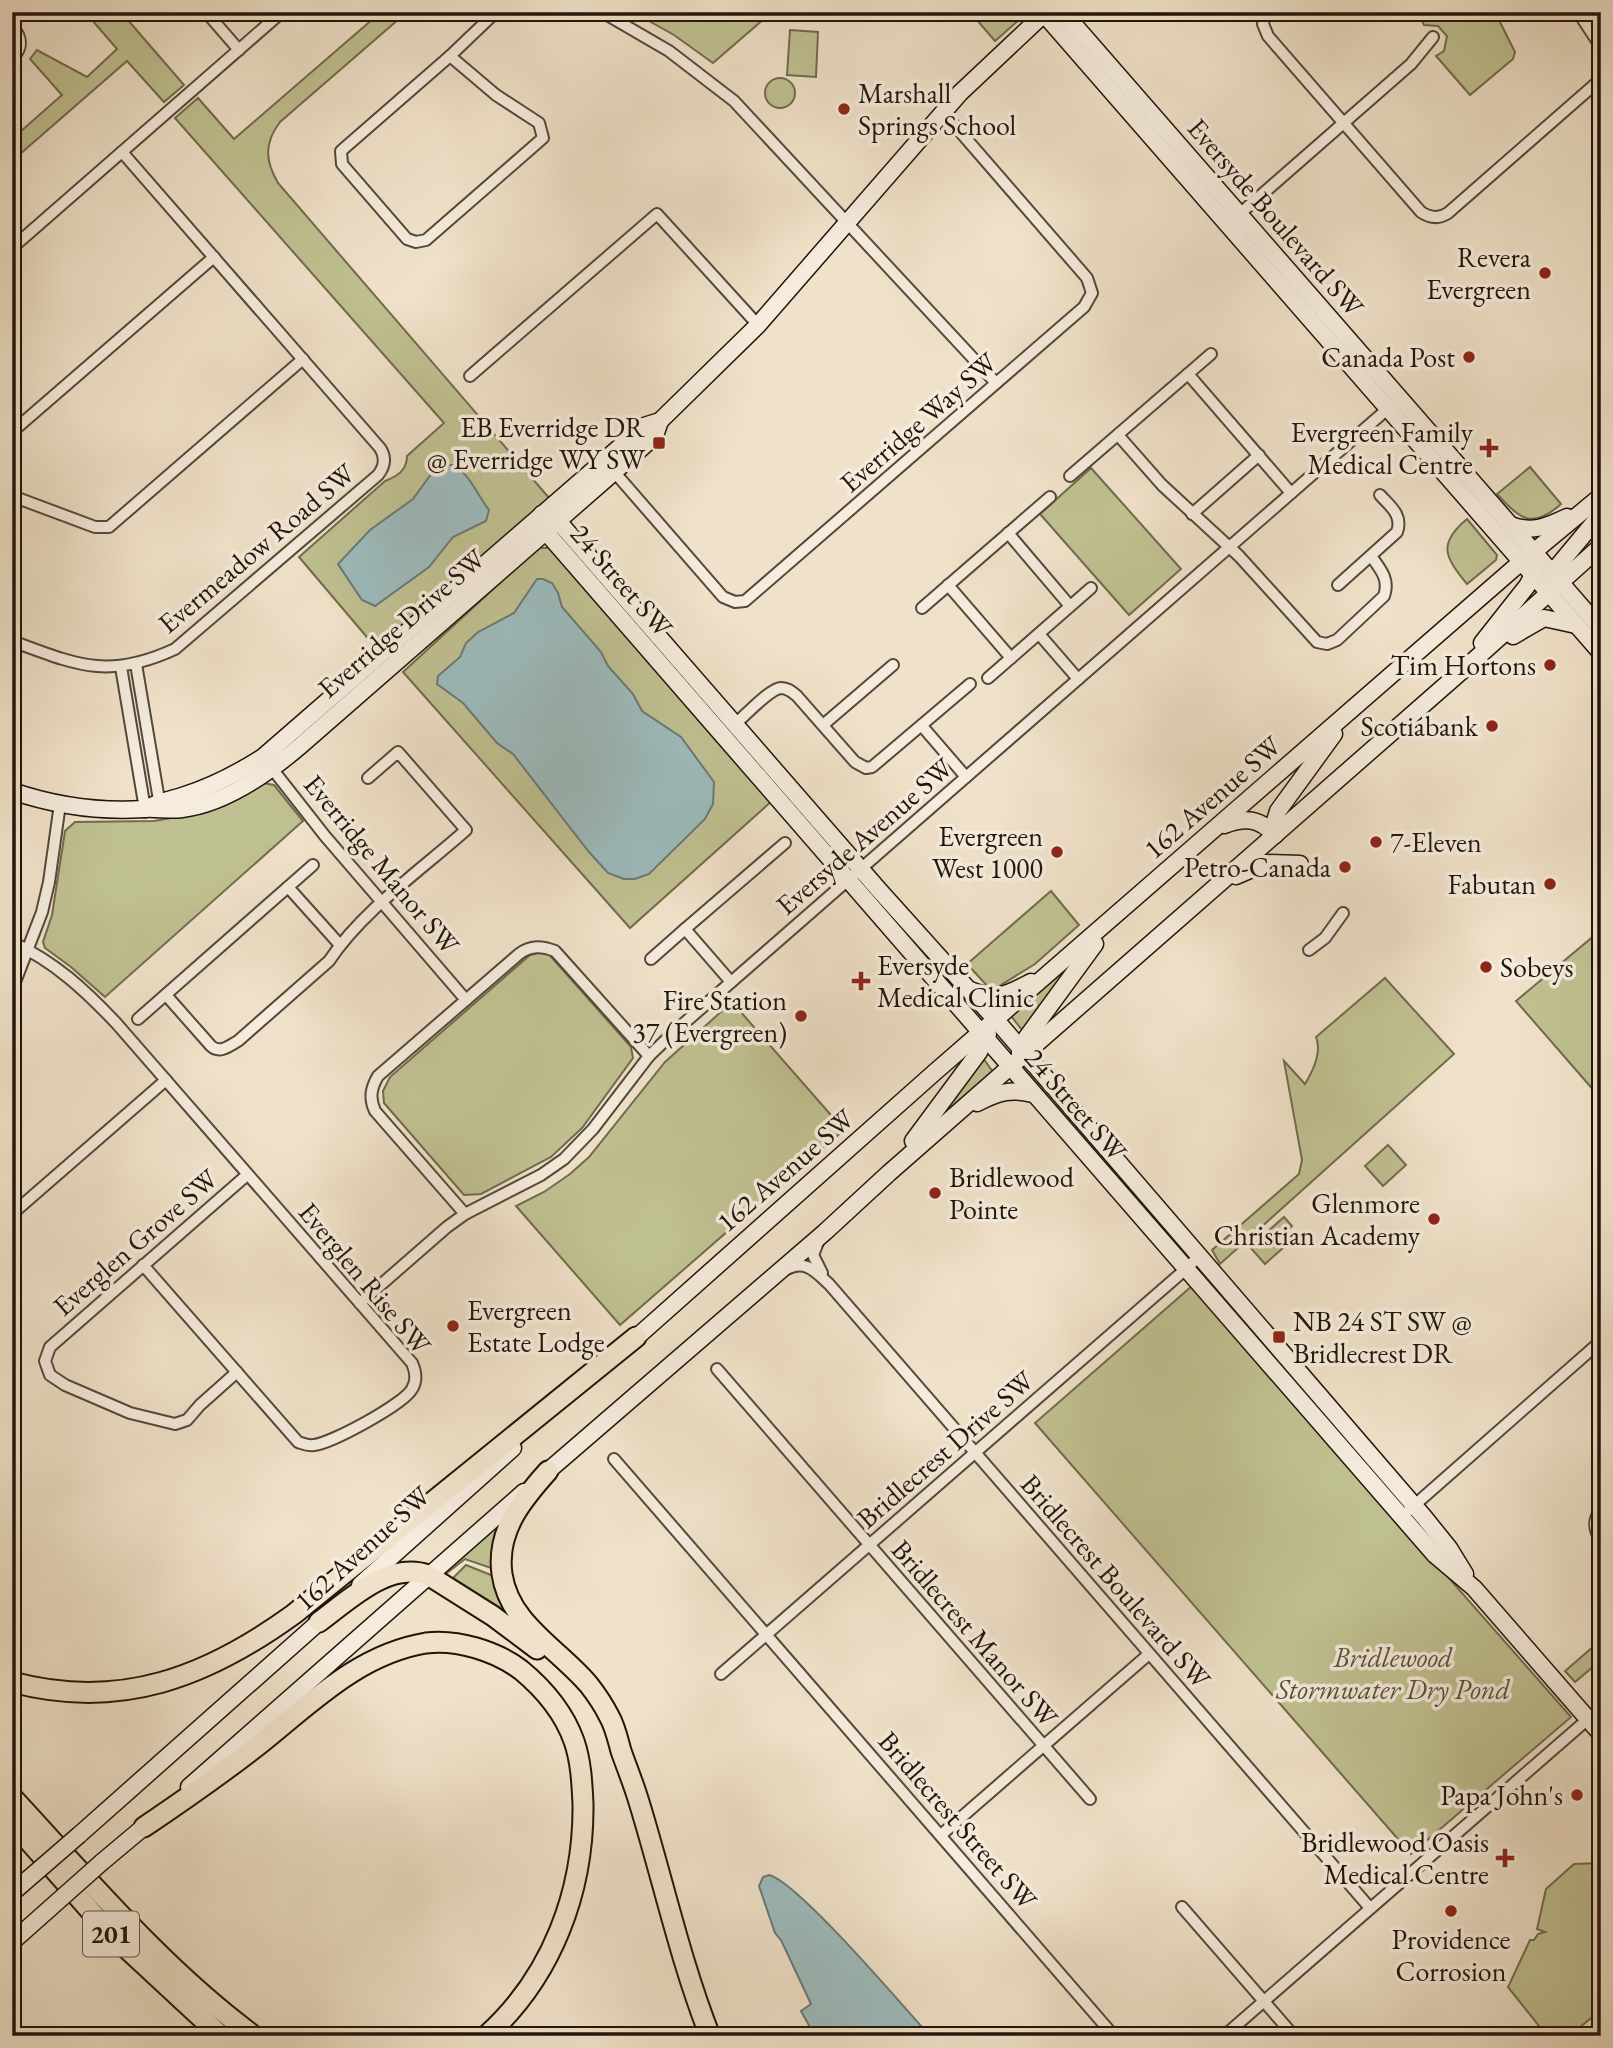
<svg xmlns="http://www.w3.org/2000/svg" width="1613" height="2048" viewBox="0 0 1613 2048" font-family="'EB Garamond',serif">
<rect width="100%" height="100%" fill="#f0e2ca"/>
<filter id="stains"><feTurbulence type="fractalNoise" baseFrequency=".00286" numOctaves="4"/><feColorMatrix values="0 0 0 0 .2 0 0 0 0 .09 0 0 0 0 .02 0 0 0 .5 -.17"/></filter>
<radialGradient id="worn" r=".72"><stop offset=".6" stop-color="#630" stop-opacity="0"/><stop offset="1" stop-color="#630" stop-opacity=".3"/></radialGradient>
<!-- green -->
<g fill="#c0c192" stroke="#706b4e" stroke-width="2">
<path d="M85,12H121L184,85L164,102L127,61L12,161V139L62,95L30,59L37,50L87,77L117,49Z"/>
<path d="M381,12H407L280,122C264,143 265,161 278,183L550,499L377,649L299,557L385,481C398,476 407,470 407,456L444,423L175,118L198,98L234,139Z"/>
<path d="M633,12H772L713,63L674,35Z"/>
<path d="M970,12H1028L995,41Z"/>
<path d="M1418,12H1495L1515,52L1513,59L1470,95L1436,56L1444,51L1447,36L1438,26L1424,25Z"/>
<path d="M790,30L818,32L816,77L787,75Z"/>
<circle cx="780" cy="93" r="15"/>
<path d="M1530,467L1561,504C1532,530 1520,519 1497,494Z"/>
<path d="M1091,468L1181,569L1129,615L1040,514Z"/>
<path d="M1467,519L1497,555L1496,560L1467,584C1445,557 1437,544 1467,519Z"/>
<path d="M538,548H551L773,800L630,928L403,672Z"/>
<path d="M263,783L274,785L303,821L105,997L71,967L45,948L43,942L52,915L65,831L75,822L154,821L194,814Z"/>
<path d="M1051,891L1079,925L1035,964L996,988L990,989L967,964Z"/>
<path d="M1601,930V1089L1596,1093L1516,1001Z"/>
<path d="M546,951L631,1047L633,1058L582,1128L551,1157L481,1194L464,1195L384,1103L383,1091L390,1077L530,955Z"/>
<path d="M1061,973L1064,976L1025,1030H1022L1011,1016Z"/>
<path d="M1385,978L1454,1054L1220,1264L1212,1250L1299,1174L1302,1160L1284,1061L1305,1084C1313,1071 1322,1052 1316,1037Z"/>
<path d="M732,1002L844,1130L620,1325L516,1206L544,1192L570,1174L589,1157L665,1062Z"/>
<path d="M983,1058L993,1072L939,1118Z"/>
<path d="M1388,1145L1406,1165L1383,1186L1365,1166Z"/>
<path d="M1284,1217L1292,1226L1278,1239L1284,1247L1265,1264L1250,1247Z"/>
<path d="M1192,1286L1571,1717L1411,1854L1035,1423Z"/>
<path d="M504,1520L495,1567L491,1568L465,1559L447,1573L446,1571Z"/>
<path d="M466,1565L496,1577L507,1612L453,1578Z"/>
<path d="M1601,1640V1660L1575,1682L1565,1671Z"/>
<path d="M1601,1863V1980L1598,1987L1601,1994V2010L1569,2036H1547L1508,1987L1530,1940H1534L1538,1934L1545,1932L1537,1929L1546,1889L1574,1864Z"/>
</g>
<!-- water -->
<g fill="#9dbcbe" stroke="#6b7976" stroke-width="2">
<path d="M452,465C470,473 477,495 489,510L486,521L453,537L429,567L375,606L362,600L338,564L370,530L413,499L434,470L442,466Z"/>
<path d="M537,579H543L552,583L558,593L562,607L601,652L608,666L633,694L642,711L681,737L714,782L713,804L705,819L649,874L635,879H624L608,873L589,852L513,754L497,743L463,703L437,684L438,676L460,657L466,643L478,632L514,613Z"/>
<path d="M769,1875C797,1882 896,1998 921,2026L910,2036H815L801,2011L811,2004L781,1940L775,1933L759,1886L763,1877Z"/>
</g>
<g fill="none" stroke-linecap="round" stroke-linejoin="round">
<defs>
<g id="street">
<path d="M206,12L239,50"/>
<path d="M602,12L669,51L734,101L996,383"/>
<path d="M1265,12L1263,24L1268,36L1421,212C1430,218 1439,219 1448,213L1601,79"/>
<path d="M1578,12L1601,47"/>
<path d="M12,26C22,37 23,48 12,59"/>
<path d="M450,56L496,95L539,123L543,138L426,240L416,242L407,239L342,164L341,151Z"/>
<path d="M450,56L496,12"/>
<path d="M1235,218L1411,64L1433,37"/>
<path d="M12,248L282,12"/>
<path d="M1188,374L1291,493"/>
<path d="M470,376L657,214L758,325"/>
<path d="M12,432L214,257"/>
<path d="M1118,435L1162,485L1239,556L1317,642L1327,644L1337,640L1384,596C1390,579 1380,569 1371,556"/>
<path d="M610,467L723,597L735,602L745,601L1084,307L1092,293L1087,278L943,112"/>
<path d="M1070,476L1211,354"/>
<path d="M12,496L95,527H109L303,359"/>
<path d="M1192,514L1259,455"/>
<path d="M1008,533L1070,606"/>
<path d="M948,585L1011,658"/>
<path d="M1338,585L1397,532C1403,515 1390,506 1380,495"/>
<path d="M922,608L1050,497"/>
<path d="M1039,634L1078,679"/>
<path d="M12,641C77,665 108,680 175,649L378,475C385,466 386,457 380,448L122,152"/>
<path d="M136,664L160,806"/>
<path d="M121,667L145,809"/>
<path d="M988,678L1091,588"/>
<path d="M735,724C745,716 769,689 781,688C788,688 792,692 797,696L855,762L866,768L872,767L970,684"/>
<path d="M823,725L893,665"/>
<path d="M922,726L966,777"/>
<path d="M270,766L325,836L466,1000"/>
<path d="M288,887L313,865"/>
<path d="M12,942C55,962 85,990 117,1024L412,1363C416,1372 417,1381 412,1389C404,1404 332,1443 314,1445C308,1446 304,1444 298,1442L143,1265"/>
<path d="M1309,950L1325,938L1343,913"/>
<path d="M651,959L685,929"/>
<path d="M731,982L685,929L785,843"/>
<path d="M12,990L42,912L49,882L60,804"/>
<path d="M166,995L211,1046C220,1054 229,1046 238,1041L329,961C362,911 421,870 466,830L398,752L368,778"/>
<path d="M138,1019L288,887L340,945"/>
<path d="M12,1214L166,1080"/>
<path d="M465,1214L375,1111C369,1098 371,1088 378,1076L519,954C531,945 542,946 555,951L649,1056"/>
<path d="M819,1240L813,1255L822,1273"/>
<path d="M787,1269C805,1259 816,1272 829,1284L1370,1908"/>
<path d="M360,1303L447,1227L465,1214L541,1175L564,1159L593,1129L649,1056L674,1032L1392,405"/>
<path d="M717,1369L1090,1799"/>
<path d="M237,1372L200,1405L187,1420L175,1424L130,1413L65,1385L50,1375L45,1361L50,1347L247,1175"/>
<path d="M614,1459L1114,2036"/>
<path d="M1601,1509C1593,1520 1593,1529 1601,1540"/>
<path d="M1409,1510L1601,1341"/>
<path d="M721,1674L1187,1268L1198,1257"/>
<path d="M941,1835L1149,1654"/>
<path d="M1182,1907L1294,2036"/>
<path d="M1224,2036L1588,1719"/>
</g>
<g id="secondary">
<path d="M1063,12L1601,629"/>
<path d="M1044,14L1601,653"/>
<path d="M542,514L546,532L1435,1555L1474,1588L1601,1734"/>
<path d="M542,514L558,521L879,890L996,1020L1424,1517L1449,1548L1465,1574"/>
<path d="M1510,525C1532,533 1546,527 1567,517"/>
<path d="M1550,582L1552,573L1601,514"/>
<path d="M1513,636L1544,618L1576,625"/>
<path d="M1482,643L1527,586L1533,575V567"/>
<path d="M12,791C56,806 99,812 144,809C157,808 169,811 182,809C225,804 267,774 299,747L614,472L655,436L660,421"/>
<path d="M145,809C157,802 169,800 182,796C211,787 238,773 263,757L644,426L660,421L758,325L960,93L1046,12"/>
<path d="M1224,825C1245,817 1259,818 1275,835"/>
<path d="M1275,835L1274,824L1278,811L1334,734"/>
<path d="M1236,876L1266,863L1300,864"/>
<path d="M970,990C997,1001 1006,995 1031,982"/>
<path d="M1020,1055V1048L1027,1037L1095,944"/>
<path d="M977,1103C997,1093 1010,1088 1033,1094"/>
<path d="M913,1141L979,1052L988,1034"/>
<path d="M629,1344L935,1072L1513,569L1601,496"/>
<path d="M541,1477L825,1232L889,1173L1472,662L1601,546"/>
<path d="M360,1585L513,1448"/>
<path d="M189,1787L524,1492"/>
<path d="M79,1835L328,1614"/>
<path d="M102,1862L151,1821"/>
</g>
<g id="highway">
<path d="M548,1471C522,1500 496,1531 502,1574C509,1624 559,1649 589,1685C596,1694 604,1706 609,1716C615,1726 618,1740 621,1751C627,1768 634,1785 639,1802C663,1880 680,1960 710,2036"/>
<path d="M319,1622C349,1600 388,1561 428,1575L493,1616L537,1649"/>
<path d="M12,1682C120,1711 207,1677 294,1614L636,1337"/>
<path d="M12,1797C88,1879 163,1969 254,2036"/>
<path d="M12,1822L110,1933L221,2036"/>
<path d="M144,1827C184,1800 223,1773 261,1743C311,1703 359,1654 426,1643C457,1639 496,1651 521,1670C544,1689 564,1713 574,1741C581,1761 582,1783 583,1804C584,1891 552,1977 486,2036"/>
</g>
</defs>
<!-- street casing -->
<use href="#street" stroke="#54483a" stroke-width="14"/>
<!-- secondary casing -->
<use href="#secondary" stroke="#20150a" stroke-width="19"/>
<!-- highway casing -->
<use href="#highway" stroke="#20150a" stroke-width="23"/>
<!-- street -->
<use href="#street" stroke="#f5ecdd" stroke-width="10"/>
<!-- secondary -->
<use href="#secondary" stroke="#f5ecdd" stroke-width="16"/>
<!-- highway -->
<use href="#highway" stroke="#f0e2ca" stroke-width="19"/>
<defs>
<g id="secondary-bridge">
<path d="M12,1893L79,1835"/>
<path d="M12,1942L102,1862"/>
</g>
</defs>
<!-- secondary-bridge casing -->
<use href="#secondary-bridge" stroke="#20150a" stroke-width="19" stroke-linecap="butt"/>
<!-- secondary-bridge -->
<use href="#secondary-bridge" stroke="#f5ecdd" stroke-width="16"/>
</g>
<!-- markers -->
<g fill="#8f2418" stroke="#f5ecdd" stroke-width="2.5">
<circle cx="844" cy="109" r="7"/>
<circle cx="1545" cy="273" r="7"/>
<circle cx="1469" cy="357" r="7"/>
<rect x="652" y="436" width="14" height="14" rx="3.5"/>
<path d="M1485.5 437.5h7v7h7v7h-7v7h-7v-7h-7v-7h7z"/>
<circle cx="1550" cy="665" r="7"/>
<circle cx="1492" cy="726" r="7"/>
<circle cx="1376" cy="842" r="7"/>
<circle cx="1057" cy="852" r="7"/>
<circle cx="1345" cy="867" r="7"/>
<circle cx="1550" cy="884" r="7"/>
<circle cx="1486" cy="967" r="7"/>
<path d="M857.5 970.5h7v7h7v7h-7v7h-7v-7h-7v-7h7z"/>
<circle cx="801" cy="1016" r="7"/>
<circle cx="935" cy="1193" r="7"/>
<circle cx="1434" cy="1219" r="7"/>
<circle cx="453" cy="1326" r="7"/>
<rect x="1272" y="1330" width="14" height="14" rx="3.5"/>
<circle cx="1577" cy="1795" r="7"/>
<path d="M1501.5 1847.5h7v7h7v7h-7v7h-7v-7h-7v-7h7z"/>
<circle cx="1451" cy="1911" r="7"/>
</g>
<g text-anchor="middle" stroke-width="7" stroke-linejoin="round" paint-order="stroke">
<!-- shield labels -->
<rect fill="#f5ecdd" stroke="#605649" stroke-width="2" x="83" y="1911.5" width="56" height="45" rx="5"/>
<g font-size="26" font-weight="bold" fill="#20150a">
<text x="111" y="1943">201</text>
</g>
<!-- poi labels -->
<g font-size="28" fill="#20150a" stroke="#f5ecdd" text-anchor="end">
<text x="858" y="103" text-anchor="start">Marshall<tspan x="858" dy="32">Springs School</tspan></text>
<text x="1531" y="267">Revera<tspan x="1531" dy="32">Evergreen</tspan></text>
<text x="1455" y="367">Canada Post</text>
<text x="645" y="437">EB Everridge DR<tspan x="645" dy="32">@ Everridge WY SW</tspan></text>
<text x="1473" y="442">Evergreen Family<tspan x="1473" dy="32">Medical Centre</tspan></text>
<text x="1536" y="675">Tim Hortons</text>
<text x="1478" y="736">Scotiabank</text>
<text x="1043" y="846">Evergreen<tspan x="1043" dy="32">West 1000</tspan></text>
<text x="1390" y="852" text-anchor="start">7-Eleven</text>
<text x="1331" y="877">Petro-Canada</text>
<text x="1536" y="894">Fabutan</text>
<text x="877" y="975" text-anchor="start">Eversyde<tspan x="877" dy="32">Medical Clinic</tspan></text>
<text x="1500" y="977" text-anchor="start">Sobeys</text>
<text x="787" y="1010">Fire Station<tspan x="787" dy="32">37 (Evergreen)</tspan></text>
<text x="949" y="1187" text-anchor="start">Bridlewood<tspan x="949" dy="32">Pointe</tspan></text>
<text x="1420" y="1213">Glenmore<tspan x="1420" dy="32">Christian Academy</tspan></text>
<text x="467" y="1320" text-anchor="start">Evergreen<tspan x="467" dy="32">Estate Lodge</tspan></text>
<text x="1293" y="1331" text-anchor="start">NB 24 ST SW @<tspan x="1293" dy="32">Bridlecrest DR</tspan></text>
<text x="1563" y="1805">Papa John's</text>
<text x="1489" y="1852">Bridlewood Oasis<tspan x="1489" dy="32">Medical Centre</tspan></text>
<text x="1451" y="1949" text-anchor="middle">Providence<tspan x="1451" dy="32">Corrosion</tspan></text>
</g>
<!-- street labels -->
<g font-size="28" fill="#20150a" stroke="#f5ecdd">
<text transform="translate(1276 217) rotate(49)" y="10">Eversyde Boulevard SW</text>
<text transform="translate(918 422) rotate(-41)" y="10">Everridge Way SW</text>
<text transform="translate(256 548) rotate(-40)" y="10">Evermeadow Road SW</text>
<text transform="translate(622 580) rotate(49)" y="10">24 Street SW</text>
<text transform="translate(401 623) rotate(-41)" y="10">Everridge Drive SW</text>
<text transform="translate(1212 797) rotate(-41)" y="10">162 Avenue SW</text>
<text transform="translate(864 836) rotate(-41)" y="10">Eversyde Avenue SW</text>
<text transform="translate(382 864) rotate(50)" y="10">Everridge Manor SW</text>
<text transform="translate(1076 1104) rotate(49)" y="10">24 Street SW</text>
<text transform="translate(785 1170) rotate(-41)" y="10">162 Avenue SW</text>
<text transform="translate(135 1242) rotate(-41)" y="10">Everglen Grove SW</text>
<text transform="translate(365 1278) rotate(50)" y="10">Everglen Rise SW</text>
<text transform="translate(945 1449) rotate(-41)" y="10">Bridlecrest Drive SW</text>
<text transform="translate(362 1548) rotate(-42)" y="10">162 Avenue SW</text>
<text transform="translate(1116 1581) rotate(49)" y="10">Bridlecrest Boulevard SW</text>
<text transform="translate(975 1633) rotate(49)" y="10">Bridlecrest Manor SW</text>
<text transform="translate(958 1820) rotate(49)" y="10">Bridlecrest Street SW</text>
</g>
<!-- park labels -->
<g font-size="28" font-style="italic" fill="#58513a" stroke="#f5ecdd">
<text x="1393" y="1667">Bridlewood<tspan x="1393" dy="32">Stormwater Dry Pond</tspan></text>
</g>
</g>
<!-- margin -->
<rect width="1613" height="2048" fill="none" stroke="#f0e2ca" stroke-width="42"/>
<rect x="14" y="14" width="1585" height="2020" fill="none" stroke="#20150a" stroke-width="3.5"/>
<rect x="21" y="21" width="1571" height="2006" fill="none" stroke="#20150a" stroke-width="2"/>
<rect width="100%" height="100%" filter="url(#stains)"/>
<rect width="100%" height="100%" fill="url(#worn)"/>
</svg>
